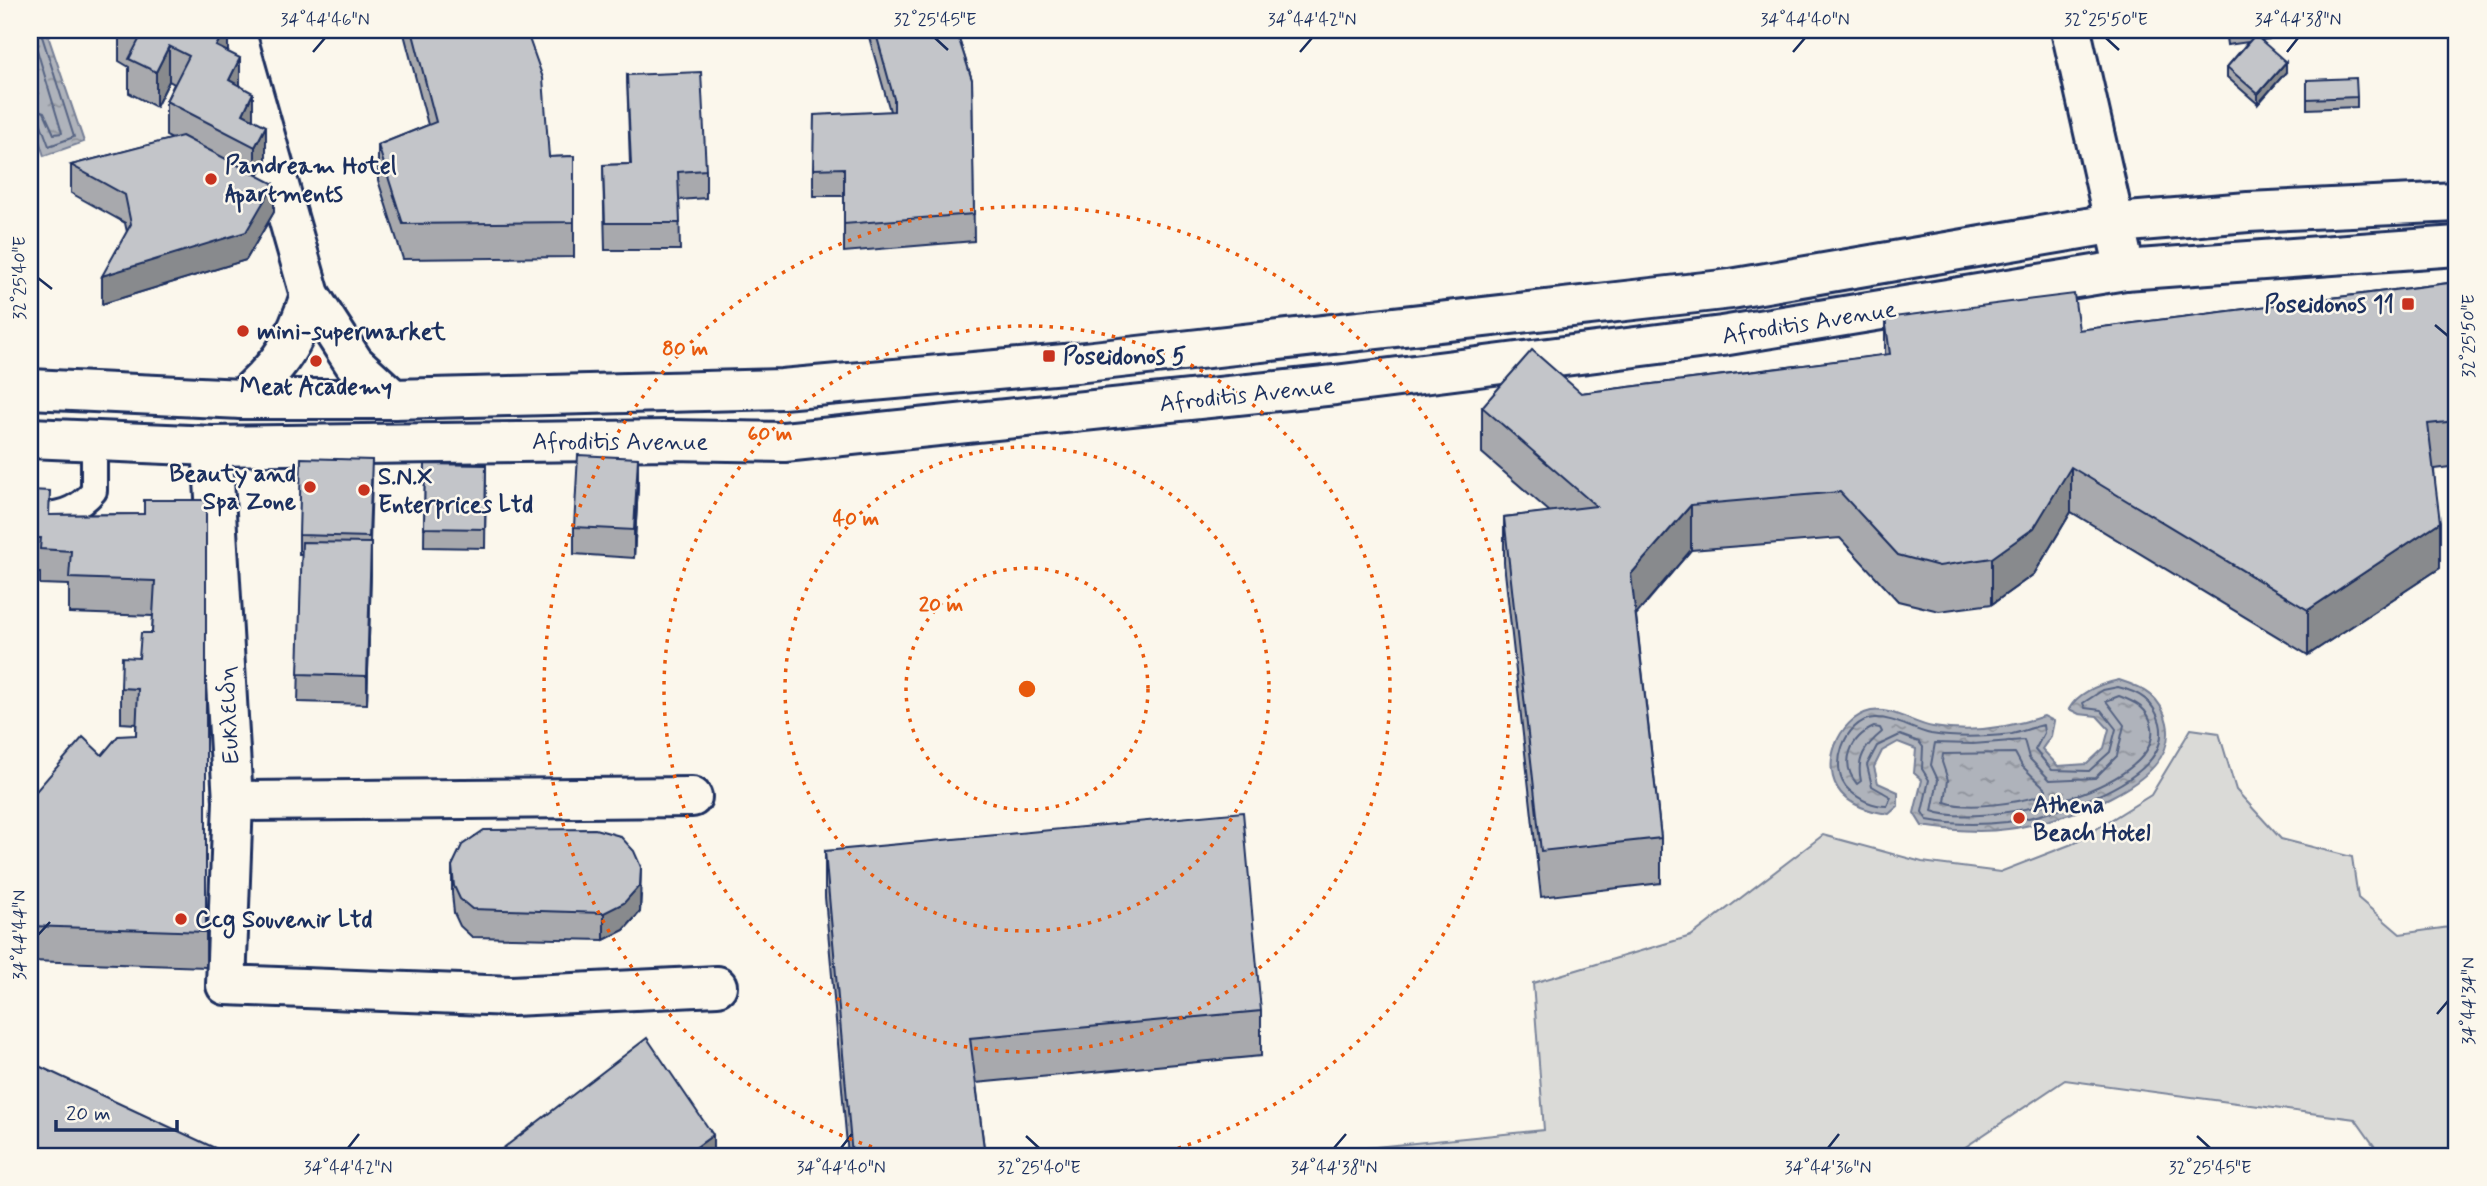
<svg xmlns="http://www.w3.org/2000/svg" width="2487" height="1186" viewBox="0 0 2487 1186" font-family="Mynerve,sans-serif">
<defs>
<pattern id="water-ripples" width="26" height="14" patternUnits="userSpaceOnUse" patternTransform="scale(1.75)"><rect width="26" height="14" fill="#afb3bb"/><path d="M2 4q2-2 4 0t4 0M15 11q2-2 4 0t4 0" fill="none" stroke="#8e929b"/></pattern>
</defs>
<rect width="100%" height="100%" fill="#fbf7ec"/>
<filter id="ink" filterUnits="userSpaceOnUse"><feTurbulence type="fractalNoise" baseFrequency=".0143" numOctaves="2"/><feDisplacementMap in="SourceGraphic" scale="14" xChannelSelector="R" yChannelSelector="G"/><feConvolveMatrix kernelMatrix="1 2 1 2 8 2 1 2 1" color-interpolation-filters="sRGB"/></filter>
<g filter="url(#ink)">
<!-- green -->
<path fill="#dadad7" stroke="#7a849a" stroke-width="2" d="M2191,729L2219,733L2236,790L2281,839L2352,857L2358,898L2400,934L2457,926V1156H2418L2375,1147L2355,1119L2065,1080L1952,1156H1286L1544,1130L1533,983L1691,936L1823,835L1922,862L2000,872L2072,844L2151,795Z"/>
<!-- water -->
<g fill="url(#water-ripples)" stroke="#747e96" stroke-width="2">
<path d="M46,30L84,142L44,156L30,113V31Z"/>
<path d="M2119,680C2144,688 2161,696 2167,723C2181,787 2053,823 2008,829C1979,833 1951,830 1922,826L1914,813L1922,780L1914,773L1916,749L1898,742L1882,751L1874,767L1878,783L1898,792V806L1889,814C1873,812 1853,807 1841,793C1819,767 1838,718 1871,711C1891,707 1914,724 1933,727C1970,733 2009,728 2044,716L2054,721L2051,736L2042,749L2058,766L2087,764L2104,748L2109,729L2097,716L2079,714L2069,709C2079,691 2100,684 2119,680Z"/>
</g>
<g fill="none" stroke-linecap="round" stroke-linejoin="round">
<!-- shore -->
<g stroke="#566483" stroke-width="2">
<path d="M30,107L44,112L54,134L62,133L31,30"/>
<path d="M30,116L39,119L49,146L74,137L40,30"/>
<path d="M2118,687C2139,692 2154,701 2160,723C2174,782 2049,816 2007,822C1981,825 1953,825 1927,820L1922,812L1929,780L1922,769L1923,747L1919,742L1900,735L1877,746L1867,765L1872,786L1891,797L1887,806C1873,806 1860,800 1849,790C1827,770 1844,720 1874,718C1894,717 1912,730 1931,734C1956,738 1987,737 2012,734C2022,732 2033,727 2043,725L2044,733L2035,750L2052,770L2089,771L2110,752L2116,729L2101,710L2085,708L2083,703L2103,690Z"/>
<path d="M2119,696C2135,702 2149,708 2152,727C2161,791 1977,829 1932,811L1938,780L1931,765L1935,743L1973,744L2024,740L2029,758L2050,780L2095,778L2117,756L2124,725L2106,701Z"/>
<path d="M1874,727L1880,728L1882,732C1865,746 1856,759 1861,781L1857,784C1839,763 1851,737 1874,727Z"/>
<path d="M2015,753L2022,766L2046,789L2045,794C2020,802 1970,811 1945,802L1948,780L1942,762L1943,754Z"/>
</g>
<defs>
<path id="lane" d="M30,514C56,518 77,511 94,491V440"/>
<g id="street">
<path d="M235,30L310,295L354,363L393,399"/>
<path d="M2071,30L2125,270"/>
<path d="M242,399C280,366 295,343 310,295"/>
<path d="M212,446L233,801L226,985L512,996L717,986"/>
<path d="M233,801L692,797"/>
</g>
<g id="secondary">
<path d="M30,389L242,399H393L782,389L1076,363L1731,289L2116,223L2248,212L2457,202"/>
<path d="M30,438L212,446L671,440L784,442L1335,385L1722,336L2125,270L2457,246"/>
</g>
</defs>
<!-- lane casing -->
<use href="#lane" stroke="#1b2f5e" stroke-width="30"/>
<!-- street casing -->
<use href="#street" stroke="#1b2f5e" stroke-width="44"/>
<!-- secondary casing -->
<use href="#secondary" stroke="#1b2f5e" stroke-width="44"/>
<!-- lane -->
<use href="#lane" stroke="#fbf7ec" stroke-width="24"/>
<!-- street -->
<use href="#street" stroke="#fbf7ec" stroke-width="38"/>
<!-- secondary -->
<use href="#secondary" stroke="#fbf7ec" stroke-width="38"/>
</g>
<!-- wall -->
<g fill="#a8a9ad" stroke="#1b2f5e" stroke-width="2">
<path d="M119,30H228V52L253,119L266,161L258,176L274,212L246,260L102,304L127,232L125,223L71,193V165L172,139L166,136V101L174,84L169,81L156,107L129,93V67L119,61Z"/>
<path d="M403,30H548L528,36L549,157L574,156V257L403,259L378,180V145L428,125Z"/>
<path d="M867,30H956L972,80L974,241L844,252V196H813V169L890,111Z"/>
<path d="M2225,30H2269V39L2261,40L2286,72L2258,104L2227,77V67L2248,42L2227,45Z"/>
<path d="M2304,30H2328L2305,33Z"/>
<path d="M627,75L706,170V198L679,200L680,250H605L603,165L630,164Z"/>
<path d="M2307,80L2357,97V107L2307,109Z"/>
<path d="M2457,282V466L2434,469L2440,568L2308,655L2071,512L2034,574L1992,604L1939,611L1898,601L1840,538L1691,550L1636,615L1661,838V883L1541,897L1504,563V517L1550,512L1482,453V407L1581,393L1885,355V318L2079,330Z"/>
<path d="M425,464L486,465L485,548L424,547Z"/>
<path d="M372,479L370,543L371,571L367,704L298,702L302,554H299V535Z"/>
<path d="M638,486L634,558L574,554V527Z"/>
<path d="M30,490L50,515L144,514L206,500V967L30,961V798L136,735V724L121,723V688L152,633L153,616L69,613V585L40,584V573H30Z"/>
<path d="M825,851L1261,1011V1056L976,1083L985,1156H848L825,897Z"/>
<path d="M452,866L641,895L640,912L624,930L604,940L472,937L460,926L454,913L452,893Z"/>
</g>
<!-- shaded-wall -->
<g fill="#888a8d" stroke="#1b2f5e" stroke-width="2">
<path d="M225,30H228V58L216,46Z"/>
<path d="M517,30H548L517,39Z"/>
<path d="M169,46V81L156,107V72Z"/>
<path d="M240,58V93L229,80Z"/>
<path d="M2286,62V72L2258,104V94Z"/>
<path d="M253,93V128L243,114Z"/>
<path d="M266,126V161L255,182V147Z"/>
<path d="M274,184V212L246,260L102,304V276Z"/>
<path d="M638,458V486L634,558V530Z"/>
<path d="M2071,467V512L2034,574L1992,604V558Z"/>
<path d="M1691,505V550L1631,620V574Z"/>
<path d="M2440,522V568L2308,655V610Z"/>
<path d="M371,543V571L367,704V676Z"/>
<path d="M641,867L640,912L624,930L604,940V913Z"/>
<path d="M713,1135V1156H684Z"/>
</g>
<!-- building -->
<g fill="#c3c5c9" stroke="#1b2f5e" stroke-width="2">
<path d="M125,30H225L216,46L240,58L229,80L253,93L243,114L266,126L255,147L166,101L189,56L169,46L156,72L129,59L140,38Z"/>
<path d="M412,30H526L543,78L549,157L574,156V222L403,224L378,145L436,122Z"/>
<path d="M875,30H956L972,80L974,214L844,224V168L813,169L814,115L894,111V99Z"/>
<path d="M2255,35L2286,62L2258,94L2227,67Z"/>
<path d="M701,72L706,170L678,172L680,223H605L603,165L631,164L627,75Z"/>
<path d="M2356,78L2357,97L2307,99V80Z"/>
<path d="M182,136L274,184L246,232L102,276L131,224L125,195L71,165Z"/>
<path d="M2457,282V421L2428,424L2440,522L2308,610L2071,467L2034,528L1992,558L1939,566L1898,555L1840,492L1691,505L1631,574L1661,838L1541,851L1504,517L1596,506L1482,407L1532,350L1581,393L1890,354L1885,318L2074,294L2079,330Z"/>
<path d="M578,455L638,458L634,530L574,527Z"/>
<path d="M301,458L372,460L369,537L299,535Z"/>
<path d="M425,464L486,465L485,529L424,528Z"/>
<path d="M30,490L50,491L49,515L144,514V500H206V932L30,926V798L83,737L102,755L118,736L136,735L138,689L121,688L122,657L139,658L141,633H152L155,581L69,578L71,551L40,549L41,538H30Z"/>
<path d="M302,542L371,543L367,676L298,674Z"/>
<path d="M1243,812L1261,1011L970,1038L985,1156H852L825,851Z"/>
<path d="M595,829L620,836L634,851L641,867L640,885L624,903L604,913L472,909L460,899L454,886L452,866L462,845L484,830Z"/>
<path d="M647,1038L713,1135L684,1156H493Z"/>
<path d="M30,1062L232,1156H30Z"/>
</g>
</g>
<!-- ticks -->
<path fill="none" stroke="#1b2f5e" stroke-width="2.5" d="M935,38L948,50M2106,38L2119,50M313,52L325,38M1300,52L1312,38M1793,52L1805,38M2287,52L2298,38M38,278L52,289M2435,325L2448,336M38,935L50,922M2437,1014L2448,1001M1026,1136L1039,1148M2197,1136L2210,1148M348,1148L359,1134M841,1148L852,1134M1334,1148L1346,1134M1828,1148L1839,1134"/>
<!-- distance rings -->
<g fill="none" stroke="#e8590c" stroke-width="3.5" stroke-dasharray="3.5 7">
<circle cx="1027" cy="689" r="121"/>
<circle cx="1027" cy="689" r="242"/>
<circle cx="1027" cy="689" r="363"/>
<path d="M902 1156A483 483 0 1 1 1152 1156"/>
</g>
<!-- markers -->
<g fill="#c8321e" stroke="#fbf7ec" stroke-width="2.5">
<circle cx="211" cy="179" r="7"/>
<rect x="2401" y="297" width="14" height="14" rx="3.5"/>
<circle cx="243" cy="331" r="7"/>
<rect x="1042" y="349" width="14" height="14" rx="3.5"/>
<circle cx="316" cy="361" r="7"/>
<circle cx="310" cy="487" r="7"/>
<circle cx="364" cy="490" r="7"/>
<circle cx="2019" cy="818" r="7"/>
<circle cx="181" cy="919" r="7"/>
</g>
<g text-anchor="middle" stroke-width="5" stroke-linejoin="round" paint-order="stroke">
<!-- poi labels -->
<g font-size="24" font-weight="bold" fill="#1b2f5e" stroke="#fbf7ec" text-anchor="start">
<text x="225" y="173">Pandream Hotel<tspan x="225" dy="28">Apartments</tspan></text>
<text x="2394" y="312" text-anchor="end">Poseidonos 11</text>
<text x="257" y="339">mini-supermarket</text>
<text x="1063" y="364">Poseidonos 5</text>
<text x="316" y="394" text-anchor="middle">Meat Academy</text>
<text x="296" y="481" text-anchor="end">Beauty and<tspan x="296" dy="28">Spa Zone</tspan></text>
<text x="378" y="484">S.N.X<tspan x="378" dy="28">Enterprices Ltd</tspan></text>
<text x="2033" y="812">Athena<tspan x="2033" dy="28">Beach Hotel</tspan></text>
<text x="195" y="927">Ccg Souvenir Ltd</text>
</g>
<!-- street labels -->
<g font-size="24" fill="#1b2f5e" stroke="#fbf7ec">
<text transform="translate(1809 322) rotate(-9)" y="8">Afroditis Avenue</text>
<text transform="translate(1247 394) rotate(-6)" y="8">Afroditis Avenue</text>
<text x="620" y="449">Afroditis Avenue</text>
<text transform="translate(228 715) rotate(-93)" y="8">Ευκλειδη</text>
</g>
</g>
<circle cx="1027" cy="689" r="10" fill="#e8590c" stroke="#fbf7ec" stroke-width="3.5"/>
<g font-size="21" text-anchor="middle" font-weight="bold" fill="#e8590c" stroke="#fbf7ec" stroke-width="5" stroke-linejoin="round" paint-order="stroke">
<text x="685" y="355">80 m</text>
<text x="770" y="440">60 m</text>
<text x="856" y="525">40 m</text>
<text x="941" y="611">20 m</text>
</g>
<!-- margin -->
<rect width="2487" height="1186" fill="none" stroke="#fbf7ec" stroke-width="77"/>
<!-- scale -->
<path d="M56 1120v10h121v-10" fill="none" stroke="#1b2f5e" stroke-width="3.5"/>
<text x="66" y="1120" font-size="21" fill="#1b2f5e" stroke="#fbf7ec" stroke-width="5" paint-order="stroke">20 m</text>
<rect x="38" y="38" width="2410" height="1110" fill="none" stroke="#1b2f5e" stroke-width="2.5"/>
<g font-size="18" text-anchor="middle" fill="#1b2f5e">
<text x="325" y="25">34°44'46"N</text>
<text x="935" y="25">32°25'45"E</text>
<text x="1312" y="25">34°44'42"N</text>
<text x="1805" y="25">34°44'40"N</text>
<text x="2106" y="25">32°25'50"E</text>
<text x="2298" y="25">34°44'38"N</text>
<text transform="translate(19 278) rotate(-90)" y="6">32°25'40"E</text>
<text transform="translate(2468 336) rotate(-90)" y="6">32°25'50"E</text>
<text transform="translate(19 935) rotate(-90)" y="6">34°44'44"N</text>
<text transform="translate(2468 1001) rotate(-90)" y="6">34°44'34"N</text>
<text x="348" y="1173">34°44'42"N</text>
<text x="841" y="1173">34°44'40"N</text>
<text x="1039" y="1173">32°25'40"E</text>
<text x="1334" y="1173">34°44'38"N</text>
<text x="1828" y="1173">34°44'36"N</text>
<text x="2210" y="1173">32°25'45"E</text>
</g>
</svg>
